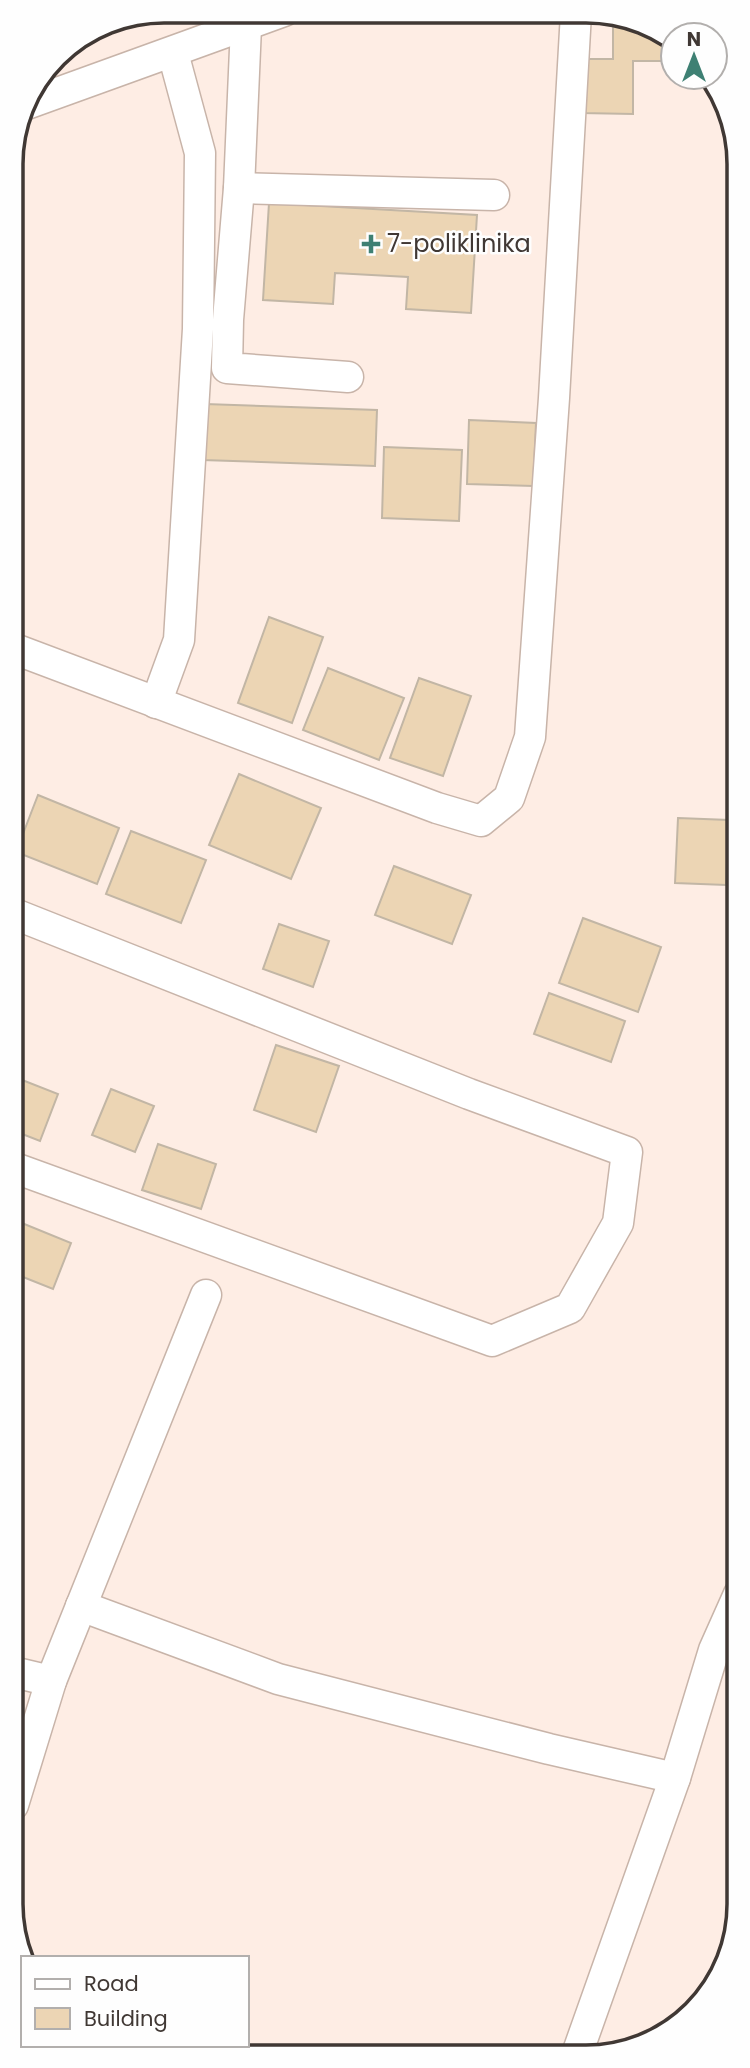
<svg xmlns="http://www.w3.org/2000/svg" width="750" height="2068" viewBox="0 0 750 2068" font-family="Poppins,sans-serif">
<rect width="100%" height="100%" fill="#feede4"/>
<!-- building -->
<g fill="#ecd5b4" stroke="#c2b6a5" stroke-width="2">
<path d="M613,14L673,44V61H633V114L581,113L582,59H613Z"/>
<path d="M269,203L477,215L471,313L406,309L408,277L335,273L333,304L263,300Z"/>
<path d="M205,404L377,410L375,466L203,460Z"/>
<path d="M469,420L536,423L533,486L467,484Z"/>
<path d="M384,447L462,450L459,521L382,518Z"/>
<path d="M269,617L323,637L292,723L238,703Z"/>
<path d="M328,668L404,698L379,760L303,730Z"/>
<path d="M737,670V710L733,709Z"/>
<path d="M419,678L471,696L443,776L390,758Z"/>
<path d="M239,774L321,808L291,879L209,845Z"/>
<path d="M38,795L119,828L97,884L16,852Z"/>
<path d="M678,818L729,820L726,885L675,883Z"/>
<path d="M131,831L206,860L181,923L106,894Z"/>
<path d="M394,866L471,895L452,944L375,915Z"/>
<path d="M583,918L661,947L638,1012L559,983Z"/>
<path d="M279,924L329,941L313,987L263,969Z"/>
<path d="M549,993L625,1021L611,1062L534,1034Z"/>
<path d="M276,1045L339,1066L316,1132L254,1110Z"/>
<path d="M12,1076L58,1094L40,1141L12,1130Z"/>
<path d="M111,1089L154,1106L135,1152L92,1135Z"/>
<path d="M158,1144L216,1164L201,1209L142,1190Z"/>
<path d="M12,1219L71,1243L53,1289L13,1273Z"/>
</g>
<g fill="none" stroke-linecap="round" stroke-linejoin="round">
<defs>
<g id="minor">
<path d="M246,26L239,188L228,320L227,368L348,377"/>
<path d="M24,105L284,11"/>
<path d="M239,188L494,195"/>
<path d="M12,648L437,808L481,821L509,798L530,737L554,398L576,13"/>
<path d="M156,703L179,640L198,329L200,153L173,53"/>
<path d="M12,913L469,1094L627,1152L618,1223L570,1308L492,1341L12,1167"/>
<path d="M81,1606L278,1679L549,1749L675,1778"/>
<path d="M13,1672L51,1681"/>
<path d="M13,1805L51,1681L206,1295"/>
<path d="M577,2054L675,1778L714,1650L739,1594"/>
</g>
</defs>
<!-- minor casing -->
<use href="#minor" stroke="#c8b4a9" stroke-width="33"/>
<!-- minor -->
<use href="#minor" stroke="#fff" stroke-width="30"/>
</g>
<!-- markers -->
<path fill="#3e8073" stroke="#fefefe" stroke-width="2.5" d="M367.5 233.5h7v7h7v7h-7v7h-7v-7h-7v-7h7z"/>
<g text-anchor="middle" stroke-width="5" stroke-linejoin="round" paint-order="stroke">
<!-- poi labels -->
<g font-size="24" fill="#403834" stroke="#fefefe" text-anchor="start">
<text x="387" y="252">7-poliklinika</text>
</g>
</g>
<!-- crop -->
<path d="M0 0H750V2068H0ZM164 23H586A141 141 0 0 1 727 164V1904A141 141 0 0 1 586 2045H164A141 141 0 0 1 23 1904V164A141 141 0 0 1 164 23Z" fill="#fefefe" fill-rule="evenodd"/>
<path fill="none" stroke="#403834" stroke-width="3.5" d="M164 23H586A141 141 0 0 1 727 164V1904A141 141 0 0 1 586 2045H164A141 141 0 0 1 23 1904V164A141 141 0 0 1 164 23Z"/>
<!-- legend -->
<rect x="21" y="1956" width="228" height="91" fill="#fefefe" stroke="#b2afad" stroke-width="2"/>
<rect x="35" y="1979" width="35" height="10" fill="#ffffff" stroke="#b2afad" stroke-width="2"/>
<text x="84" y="1991" font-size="21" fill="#403834">Road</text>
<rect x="35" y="2008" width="35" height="21" fill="#ecd5b4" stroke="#b2afad" stroke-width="2"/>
<text x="84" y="2026" font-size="21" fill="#403834">Building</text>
<!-- north arrow -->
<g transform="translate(694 56)"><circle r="33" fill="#fefefe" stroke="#b2afad" stroke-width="2"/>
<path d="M0-5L12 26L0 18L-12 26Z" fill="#3e8073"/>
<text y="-10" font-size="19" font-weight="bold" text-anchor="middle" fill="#403834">N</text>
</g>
</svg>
